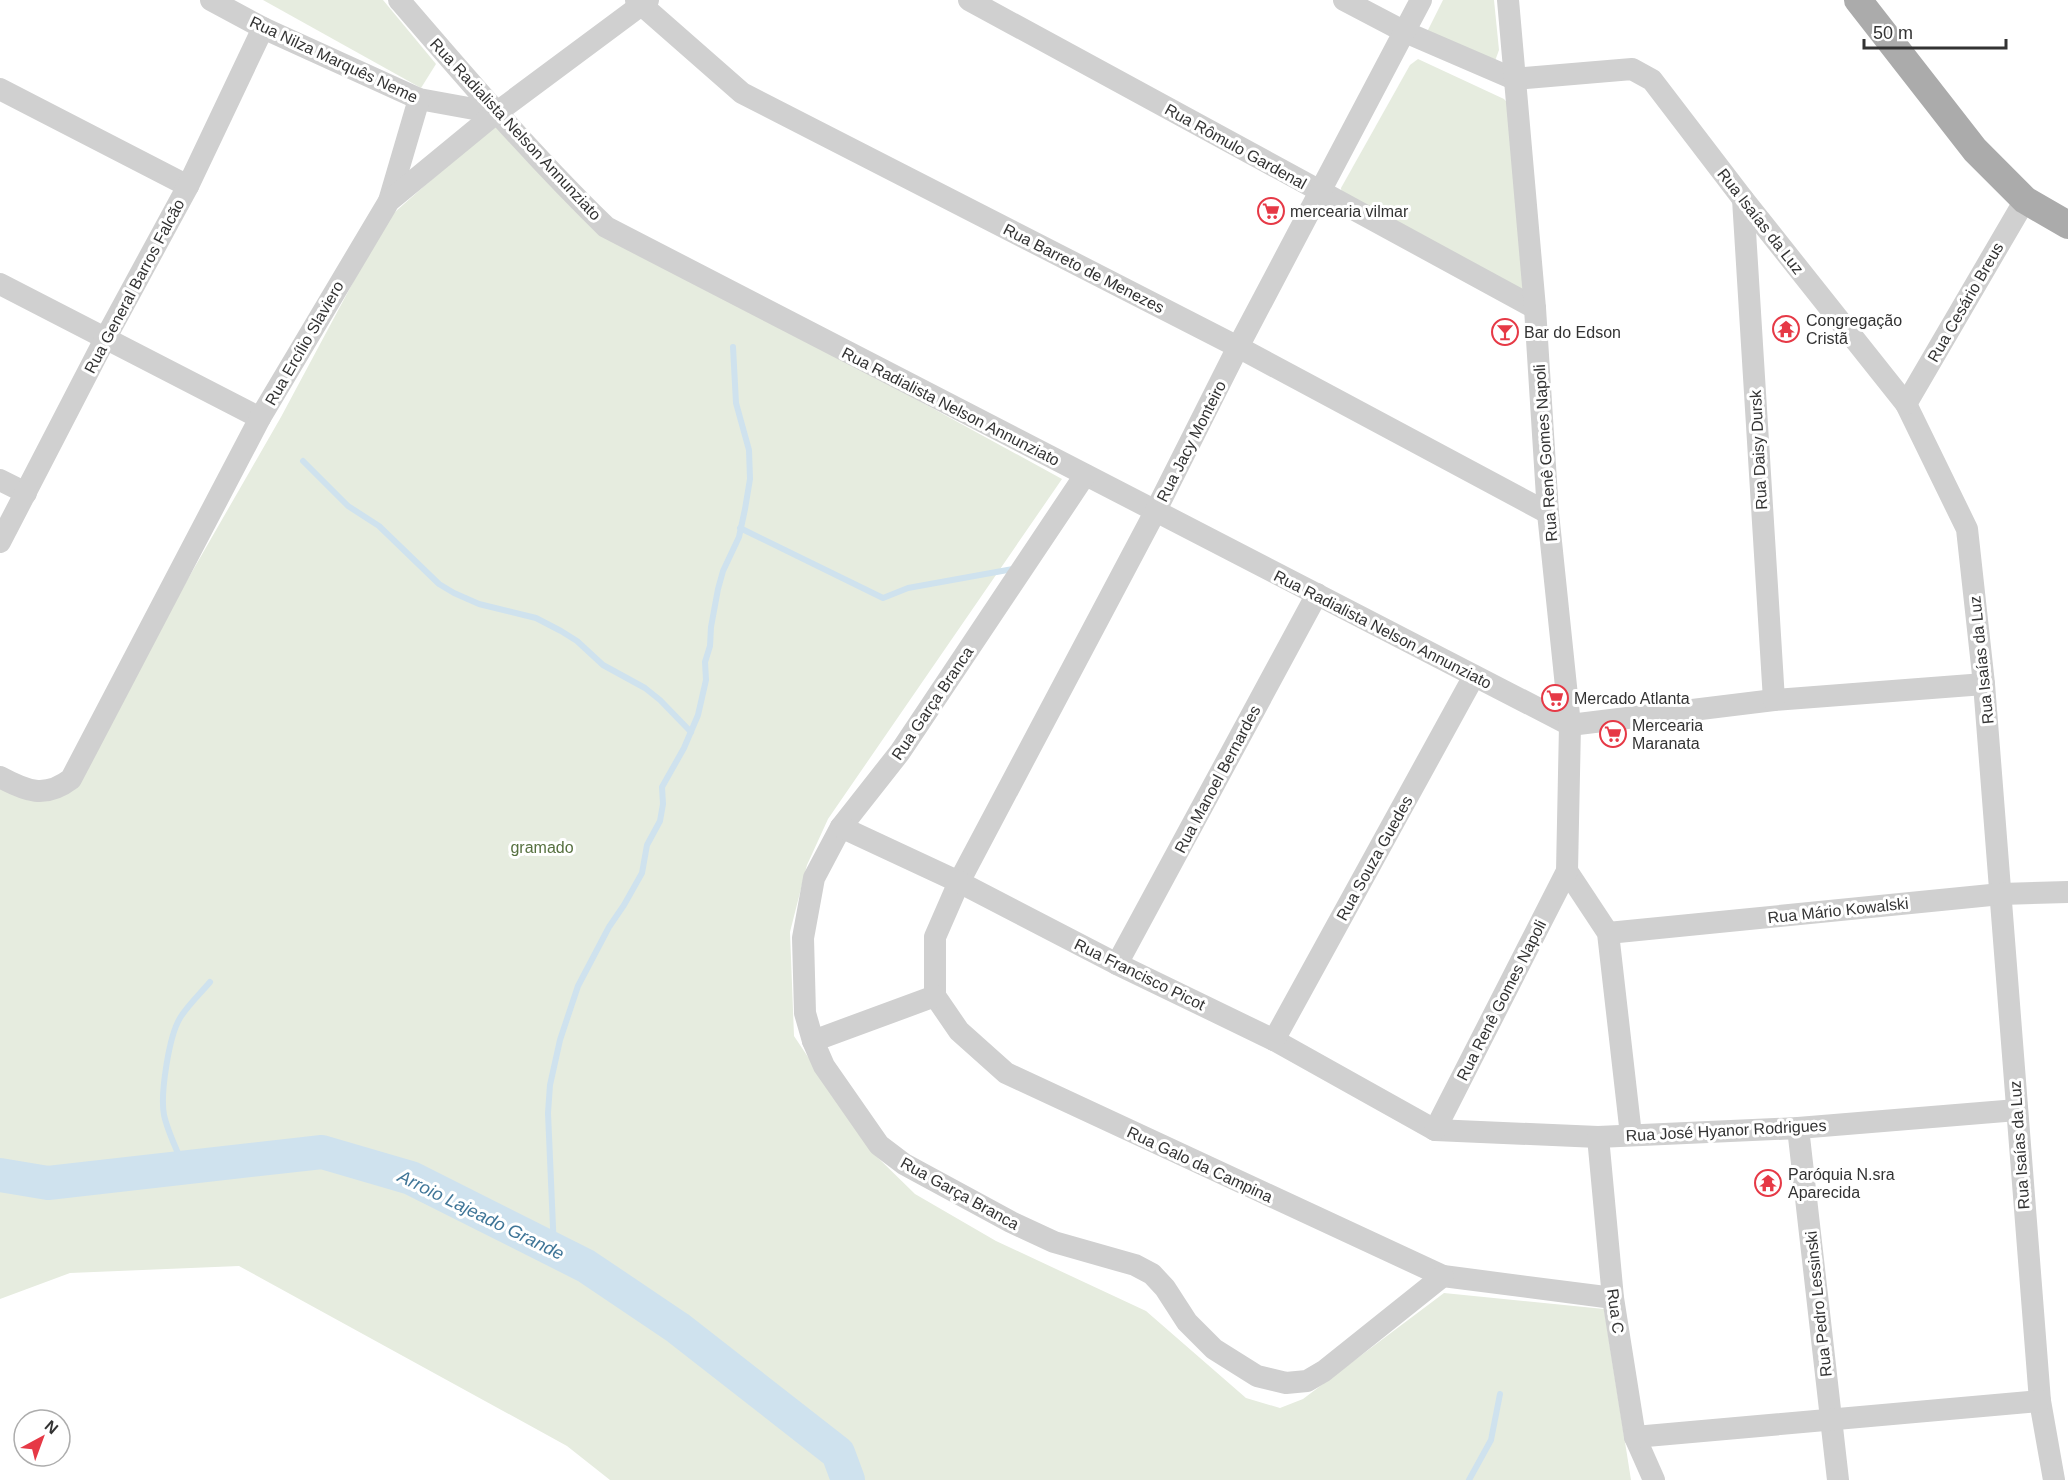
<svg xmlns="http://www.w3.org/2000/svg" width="2068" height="1480" viewBox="0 0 2068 1480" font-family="Arial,sans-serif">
<rect width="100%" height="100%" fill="#fff"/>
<!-- green -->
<g fill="#e6ecdf">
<path d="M263,0H383L436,64L421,88Z"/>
<path d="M1443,0H1494L1499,50L1495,61L1426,34Z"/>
<path d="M1418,59L1504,99L1510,106L1526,288L1520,292L1342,196L1341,188L1410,65Z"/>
<path d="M499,120L605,229L1062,479L828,819L807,865L790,932L794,1036L870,1150L915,1194L996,1241L1146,1311L1246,1398L1280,1408L1303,1399L1444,1293L1604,1309L1631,1480H610L567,1446L239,1266L70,1273L0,1299V778L25,792L74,777L281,417L387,219Z"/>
</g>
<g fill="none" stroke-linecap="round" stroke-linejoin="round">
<!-- stream -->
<g stroke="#cfe2ee" stroke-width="6">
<path d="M303,461L348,506L379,526L439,584L454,593L479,604L536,618L561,631L577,641L603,665L645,688L660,700L691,732"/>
<path d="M740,528L883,598L908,588L1013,569"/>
<path d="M184,1167C177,1150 168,1133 164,1115C160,1094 169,1036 180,1018C188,1005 200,994 210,982"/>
<path d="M554,1250L548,1113L550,1085L560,1040L578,986L609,927L624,905L642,873L647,845L660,821L663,804L662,787L684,748L698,715L706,680L705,662L710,646L711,627L718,589L723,571L739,537L745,509L750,479L749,450L736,403L733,347"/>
<path d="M1469,1480L1491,1440L1500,1394"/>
</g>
<!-- river -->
<path stroke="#cfe2ee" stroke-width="34" d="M0,1175L48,1183L322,1152L411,1178L586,1266L678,1328L838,1453L848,1480"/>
<!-- minor -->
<g stroke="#d0d0d0" stroke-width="22">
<path d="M211,0L263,28L419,99L496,113"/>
<path d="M399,0C466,78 532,155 606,227L1570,725L1774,700L1984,684"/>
<path d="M636,0L742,93L1238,347L1548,513"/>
<path d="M969,0L1535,308"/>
<path d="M1344,0L1405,32L1514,79L1632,69L1652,80L1743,199L1906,404L1967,529L1984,684L2040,1401L2054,1480"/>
<path d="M1421,0L1238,347L1155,512L959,882L935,937V996L959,1031L1006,1073L1443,1276L1613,1298"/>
<path d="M0,89L188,186"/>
<path d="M1743,199L1774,700"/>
<path d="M389,201L419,99"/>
<path d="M0,284L260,418"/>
<path d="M1906,404L2025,200"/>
<path d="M1085,475L900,752L841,827L814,878L803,938L805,1013L813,1041L824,1066L879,1145L904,1164L1011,1222L1054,1242L1135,1265L1152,1274L1165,1288L1187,1322L1214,1349L1257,1376L1286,1383L1307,1381L1324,1371L1443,1276"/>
<path d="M0,480L26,493"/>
<path d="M0,542L105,339L188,186L263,28"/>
<path d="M0,777C26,791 45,799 71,779L260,418L389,201L496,113L648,0"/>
<path d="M841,827L959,882L1117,964L1274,1040L1435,1130L1598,1137L1798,1128L2017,1110"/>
<path d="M1567,871L1608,933L1631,1135"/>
<path d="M1608,933L2001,894L2068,892"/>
<path d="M1117,964L1317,594"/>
<path d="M1274,1040L1474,676"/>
<path d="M813,1041L935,996"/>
<path d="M1798,1128L1838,1480"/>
<path d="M1435,1130L1567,871L1570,725L1548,513L1535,308L1508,0"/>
<path d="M1598,1137L1613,1298L1635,1437L1654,1480"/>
<path d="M1635,1437L2040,1401"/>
</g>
<!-- major -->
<path stroke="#ababab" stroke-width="28" d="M1858,0L1975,150L2025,200L2068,225"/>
</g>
<!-- icons -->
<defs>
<symbol id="supermarket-ring" viewBox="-11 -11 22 22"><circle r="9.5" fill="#fff" stroke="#e63946" stroke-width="1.5"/><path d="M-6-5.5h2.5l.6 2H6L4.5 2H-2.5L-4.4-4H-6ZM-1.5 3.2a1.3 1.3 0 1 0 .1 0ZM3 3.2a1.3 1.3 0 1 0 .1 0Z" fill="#e63946"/></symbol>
<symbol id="temple-ring" viewBox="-11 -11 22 22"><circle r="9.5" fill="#fff" stroke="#e63946" stroke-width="1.5"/><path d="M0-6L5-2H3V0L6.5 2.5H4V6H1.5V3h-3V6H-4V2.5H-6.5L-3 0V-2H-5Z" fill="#e63946"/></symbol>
<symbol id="bar-ring" viewBox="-11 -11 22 22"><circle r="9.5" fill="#fff" stroke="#e63946" stroke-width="1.5"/><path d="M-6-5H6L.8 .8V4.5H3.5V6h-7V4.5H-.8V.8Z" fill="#e63946"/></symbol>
</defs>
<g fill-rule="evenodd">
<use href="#supermarket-ring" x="1256" y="196" width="30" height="30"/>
<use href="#temple-ring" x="1771" y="314" width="30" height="30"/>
<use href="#bar-ring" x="1490" y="317" width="30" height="30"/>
<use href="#supermarket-ring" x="1540" y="683" width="30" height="30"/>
<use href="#supermarket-ring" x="1598" y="719" width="30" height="30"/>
<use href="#temple-ring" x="1753" y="1168" width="30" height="30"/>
</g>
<g text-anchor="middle" stroke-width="6" stroke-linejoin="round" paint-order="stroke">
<!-- street labels -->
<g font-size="16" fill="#333" stroke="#fff">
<text transform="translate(334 59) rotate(25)" y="6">Rua Nilza Marquês Neme</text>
<text transform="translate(516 129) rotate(47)" y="6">Rua Radialista Nelson Annunziato</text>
<text transform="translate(1236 146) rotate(29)" y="6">Rua Rômulo Gardenal</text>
<text transform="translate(1761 221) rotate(52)" y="6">Rua Isaías da Luz</text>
<text transform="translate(1084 268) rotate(27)" y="6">Rua Barreto de Menezes</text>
<text transform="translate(134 286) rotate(-62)" y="6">Rua General Barros Falcão</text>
<text transform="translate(1965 302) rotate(-60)" y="6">Rua Cesário Breus</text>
<text transform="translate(304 343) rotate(-60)" y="6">Rua Ercílio Slaviero</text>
<text transform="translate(951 406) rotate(27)" y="6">Rua Radialista Nelson Annunziato</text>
<text transform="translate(1191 441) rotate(-63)" y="6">Rua Jacy Monteiro</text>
<text transform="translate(1758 450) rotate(-93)" y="6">Rua Daisy Dursk</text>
<text transform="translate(1545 453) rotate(-94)" y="6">Rua Renê Gomes Napoli</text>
<text transform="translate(1383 629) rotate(27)" y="6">Rua Radialista Nelson Annunziato</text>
<text transform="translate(1981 660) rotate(-96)" y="6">Rua Isaías da Luz</text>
<text transform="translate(932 703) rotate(-56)" y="6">Rua Garça Branca</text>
<text transform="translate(1217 779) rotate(-62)" y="6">Rua Manoel Bernardes</text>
<text transform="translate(1374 858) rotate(-61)" y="6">Rua Souza Guedes</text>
<text transform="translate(1838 910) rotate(-6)" y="6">Rua Mário Kowalski</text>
<text transform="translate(1140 974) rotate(26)" y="6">Rua Francisco Picot</text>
<text transform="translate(1501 1000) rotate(-63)" y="6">Rua Renê Gomes Napoli</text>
<text transform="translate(1726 1130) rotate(-3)" y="6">Rua José Hyanor Rodrigues</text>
<text transform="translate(2019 1145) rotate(-94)" y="6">Rua Isaías da Luz</text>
<text transform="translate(1200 1164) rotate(25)" y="6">Rua Galo da Campina</text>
<text transform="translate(960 1193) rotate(29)" y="6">Rua Garça Branca</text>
<text transform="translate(1818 1304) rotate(-96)" y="6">Rua Pedro Lessinski</text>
<text transform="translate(1616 1311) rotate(82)" y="6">Rua C</text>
</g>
<!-- poi labels -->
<g font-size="16" fill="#333" stroke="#fff" text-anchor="start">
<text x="1290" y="217">mercearia vilmar</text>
<text x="1806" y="326">Congregação<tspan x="1806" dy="18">Cristã</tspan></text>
<text x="1524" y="338">Bar do Edson</text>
<text x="1574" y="704">Mercado Atlanta</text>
<text x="1632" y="731">Mercearia<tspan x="1632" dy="18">Maranata</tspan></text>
<text x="1788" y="1180">Paróquia N.sra<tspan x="1788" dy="18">Aparecida</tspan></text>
</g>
<!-- park labels -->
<g font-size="16" fill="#56703f" stroke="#fff">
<text x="542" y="853">gramado</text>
</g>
<!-- water labels -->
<g font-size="18" font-style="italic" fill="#3f7597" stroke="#fff">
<text transform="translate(481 1215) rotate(26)" y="6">Arroio Lajeado Grande</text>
</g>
</g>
<!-- north arrow -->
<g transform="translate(42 1438) rotate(41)"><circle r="28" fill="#ffffff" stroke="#adadad" stroke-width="1.5"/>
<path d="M0-4.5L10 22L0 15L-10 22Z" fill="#e63946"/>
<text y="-9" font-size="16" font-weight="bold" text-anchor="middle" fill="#333333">N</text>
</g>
<!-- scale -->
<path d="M1864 39v9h142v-9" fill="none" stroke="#333333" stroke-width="3"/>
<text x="1873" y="39" font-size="18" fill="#333333" stroke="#ffffff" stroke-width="4.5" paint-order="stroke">50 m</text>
</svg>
